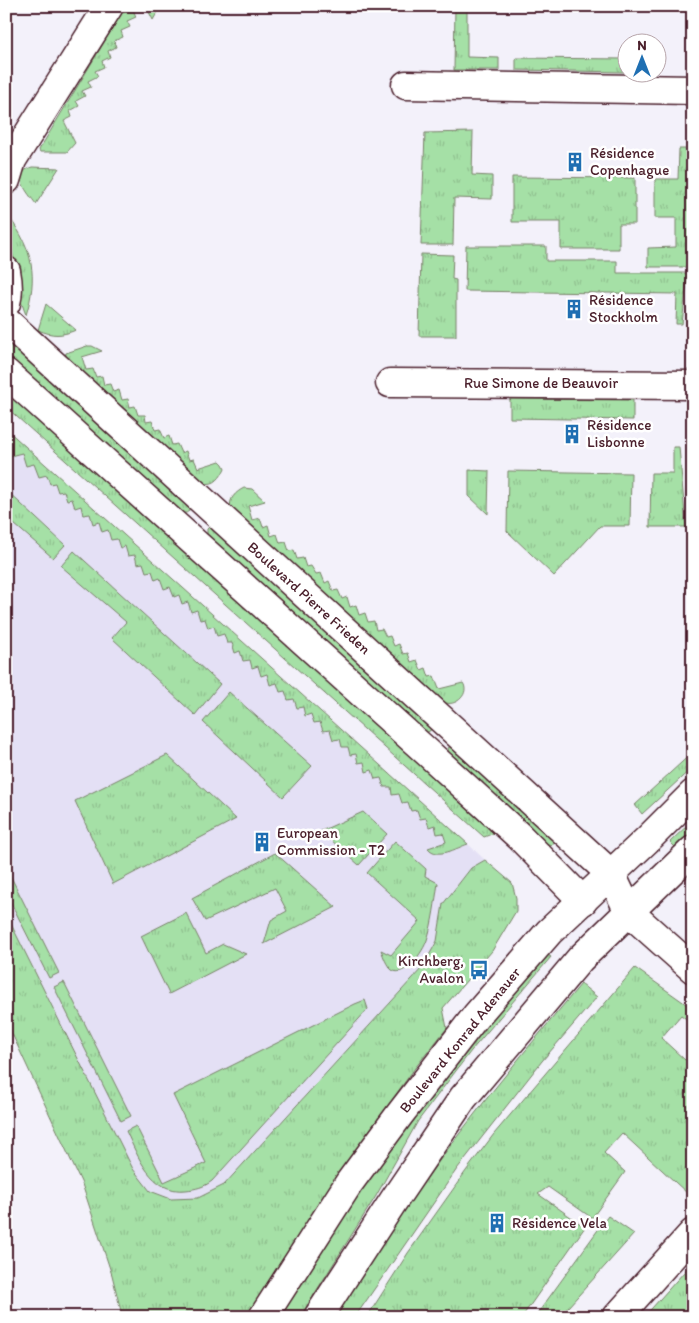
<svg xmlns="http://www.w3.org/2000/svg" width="699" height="1323" viewBox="0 0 699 1323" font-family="Itim,sans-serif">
<defs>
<pattern id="grass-tufts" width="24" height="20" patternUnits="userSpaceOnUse" patternTransform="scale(1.25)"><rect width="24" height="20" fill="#a5e0a6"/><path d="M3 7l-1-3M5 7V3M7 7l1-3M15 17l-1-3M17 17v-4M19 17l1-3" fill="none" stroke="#90c08f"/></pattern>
</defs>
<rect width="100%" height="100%" fill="#f3f1fa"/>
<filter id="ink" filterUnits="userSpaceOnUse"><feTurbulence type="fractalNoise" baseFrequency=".02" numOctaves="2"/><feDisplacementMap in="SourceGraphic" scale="10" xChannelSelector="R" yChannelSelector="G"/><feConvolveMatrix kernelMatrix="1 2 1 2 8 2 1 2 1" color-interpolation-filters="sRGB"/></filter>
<g filter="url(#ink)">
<!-- built -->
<path fill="#e4e0f5" d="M22,452L81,506L108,530L111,539H117L205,619L224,634L240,651L340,739L364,762L366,771L372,770L443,833L446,842L428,848L451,851L468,844L485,860L471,868L443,904L437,941L422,968L224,1185L198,1198L171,1199L150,1191L133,1169L6,914V457Z"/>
<!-- grass -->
<g fill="url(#grass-tufts)" stroke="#788068">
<path d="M126,6H139L133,9L136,17L127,21L130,27L121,31L123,37L114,41L116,47L108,51L110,57L102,61L104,67L95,71L98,76L88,81L91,87L82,91L85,96L76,101L79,106L70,111L72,117L64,121L75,143L67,152H40L39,150Z"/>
<path d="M146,6H161L153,20Z"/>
<path d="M455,6H467V57L499,58V70H454Z"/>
<path d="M516,58L626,59V72L516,70Z"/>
<path d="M473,132L472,175L492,176V199L454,198L453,245H421L425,133Z"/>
<path d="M679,149H693V238L689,267H648V248L676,247V218H655V179H678Z"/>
<path d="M32,167L59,168L36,204C28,193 10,174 32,167Z"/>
<path d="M512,177L635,178V224H619V249H561V222H512Z"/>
<path d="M9,217C33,249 38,277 26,315L19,296L16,269L8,233Z"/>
<path d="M466,246H546V261H617V273H688L682,324H676L677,294L465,291Z"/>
<path d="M421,254L453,255L452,279L456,280V336H419Z"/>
<path d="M46,304L76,330C61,336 53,336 38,330Z"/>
<path d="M6,339L189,506C190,512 187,514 181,513L6,355Z"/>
<path d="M87,346H92L102,351L82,357L86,370L93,369L96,377L102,376L104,385L110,384L113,392L119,390L122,400L128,399L130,407L135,406L138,415H145L146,422L152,421L155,430L160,429L164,438L169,436L172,445L177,444L181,453L186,451L189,460L194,459L198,468L220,461L223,464L225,468C221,477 215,486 204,483L66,359L65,356L66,353Z"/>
<path d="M6,390L497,832L484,837L6,407Z"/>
<path d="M510,399L633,400V420L510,418Z"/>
<path d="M6,429L468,844C456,848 438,860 428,848L446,842L443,833L437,834L435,825L429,827L426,818L420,819L417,810L411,811L408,802L402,803L399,794L392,795L391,787H384L381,778L375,779L372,770L366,772L364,762L358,763L356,754L350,755L348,747H342L340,739L333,740L330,730L323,731L320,722L314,723L311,714L305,716L303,707L297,708L294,699L288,700L285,691L280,692L277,683L270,685L267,674L261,676L258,666L252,668L250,660L243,661L240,651L235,653L232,643H227L224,634L217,636L214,626L208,628L205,619L200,620L197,610L191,612L188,602L182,604L179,595L174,597L170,587L164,589L160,578L155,580L152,571L146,572L143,563L137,564L135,555L128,556L125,546L120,548L117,539L111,540L108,530L102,532L99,522L93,524L90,514L83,515L81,506L75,508L72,499L67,500L64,491L58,492L55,483L50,484L47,475L39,477L34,464L26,466L22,453L6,457Z"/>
<path d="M673,447H679L686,527H650L651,473H673Z"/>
<path d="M469,470L489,471L488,514L469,496Z"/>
<path d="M508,471L631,473L630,526H600L554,576L507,531Z"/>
<path d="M244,488L252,489L265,501L248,506L252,520L260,518L263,527L268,525L271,536L277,534L280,543L286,542L289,551L294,550L297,559L303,558L306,567L311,566L316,574L321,573L325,583L329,581L333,591L338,590L342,599L347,597L350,607L356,605L359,615L365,613L368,622L374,621L376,630L382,629L386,637L390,636L394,646L399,644L403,654L408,653L411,662L417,660L421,670L426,668L429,677L434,676L439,689L463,683C470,693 457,706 446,703L237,514L231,509C228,499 236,492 244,488Z"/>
<path d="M6,490L65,545L53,558L6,517Z"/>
<path d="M209,527H213L432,726V729L428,732H425L207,536V529Z"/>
<path d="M74,551L220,684L195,715L112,638L126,622L61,566Z"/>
<path d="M229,692L312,766L283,797L203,722Z"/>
<path d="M451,746L557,839C555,845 551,846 546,843L449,756L448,748Z"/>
<path d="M693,752V767L642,814L635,805Z"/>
<path d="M167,755L236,819L113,884L75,801Z"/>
<path d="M363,812L387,834L359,865L321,831Z"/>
<path d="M693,820V830L675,847L670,842Z"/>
<path d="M395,841L426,869L425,876L438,883C435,902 433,922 427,940C424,950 405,979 392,970C386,965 384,957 381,950L391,955L420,921L367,873Z"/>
<path d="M275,853L336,907L264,944L271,920L287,911L275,888L205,921L192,898Z"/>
<path d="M485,860L512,883L516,898V911L492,951L443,1008L447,1028L415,1068L337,1176L247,1317H113L121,1311L112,1275L82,1184L6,1021V914L133,1169L150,1191L171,1199L198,1198L224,1185L422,968L437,941L443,904L471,868Z"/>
<path d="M6,867L59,973L49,978L6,893Z"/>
<path d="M186,913L206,953L223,944L246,954L169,994L141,936Z"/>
<path d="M547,954L551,957L471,1051L418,1121L376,1196L300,1317H278C318,1255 358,1193 401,1134C446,1071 497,1013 547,954Z"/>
<path d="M635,968L693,1009V1024L681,1015L661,1038L685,1060L693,1052V1189L688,1194L622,1133L604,1153L625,1172L592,1218L548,1187L538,1194L585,1227L522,1317H367L408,1253L466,1171L494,1134Z"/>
<path d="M64,982L131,1116L121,1121L54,987Z"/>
<path d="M581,984L597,997L542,1061L457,1169L355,1317H335L341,1304C380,1245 420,1185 463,1129C501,1079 541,1032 581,984Z"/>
<path d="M365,1000L368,1009L212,1181C204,1187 196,1189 186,1190C151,1194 138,1156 126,1131L136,1126L164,1182L206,1163L173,1095L355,1004Z"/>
<path d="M608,1216L634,1234L559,1317H535Z"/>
<path d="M693,1262V1317H644Z"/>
</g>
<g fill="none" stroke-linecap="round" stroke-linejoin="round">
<defs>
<g id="street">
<path d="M406,85L693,90"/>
<path d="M390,383L693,385"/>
<path d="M629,912L693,969"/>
<path d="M617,1317L693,1233"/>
</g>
<g id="secondary">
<path d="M6,180L12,160L109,6"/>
<path d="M6,271C8,281 9,293 6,303"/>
<path d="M6,321L611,874L629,912"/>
<path d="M6,373L427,752L519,836L583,901"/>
<path d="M263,1317L349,1183L400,1114L476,1016L549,932L649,838L693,794"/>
<path d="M318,1317L394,1200L463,1098L580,959L693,850"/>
</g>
</defs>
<!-- street casing -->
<use href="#street" stroke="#4a1f2b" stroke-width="31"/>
<!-- secondary casing -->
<use href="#secondary" stroke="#4a1f2b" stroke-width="31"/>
<!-- street -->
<use href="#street" stroke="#fff" stroke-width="28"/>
<!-- secondary -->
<use href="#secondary" stroke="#fff" stroke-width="28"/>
</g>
</g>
<!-- icons -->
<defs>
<symbol id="building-bare" viewBox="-9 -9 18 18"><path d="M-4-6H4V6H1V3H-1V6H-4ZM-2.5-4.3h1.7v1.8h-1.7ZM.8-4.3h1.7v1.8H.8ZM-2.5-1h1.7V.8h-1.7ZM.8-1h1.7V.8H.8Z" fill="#1f6fb2" stroke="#fff" stroke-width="2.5" paint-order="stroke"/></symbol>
<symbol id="bus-bare" viewBox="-9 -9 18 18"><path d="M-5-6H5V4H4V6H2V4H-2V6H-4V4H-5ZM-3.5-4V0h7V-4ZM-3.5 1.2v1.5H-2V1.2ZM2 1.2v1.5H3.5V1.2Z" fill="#1f6fb2" stroke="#fff" stroke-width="2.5" paint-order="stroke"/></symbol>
</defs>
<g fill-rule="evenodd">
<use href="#building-bare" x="561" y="148" width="28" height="28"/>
<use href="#building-bare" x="560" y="295" width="28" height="28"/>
<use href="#building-bare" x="558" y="420" width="28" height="28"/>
<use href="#building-bare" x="248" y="828" width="28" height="28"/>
<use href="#bus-bare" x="465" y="956" width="28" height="28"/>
<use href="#building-bare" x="483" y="1209" width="28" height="28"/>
</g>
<g text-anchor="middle" stroke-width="5" stroke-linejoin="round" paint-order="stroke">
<!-- poi labels -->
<g font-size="15" fill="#4a1f2b" stroke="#fff" text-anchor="start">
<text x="590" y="158">Résidence<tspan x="590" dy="17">Copenhague</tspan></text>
<text x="589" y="305">Résidence<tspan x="589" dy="17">Stockholm</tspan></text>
<text x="587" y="430">Résidence<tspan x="587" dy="17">Lisbonne</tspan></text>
<text x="277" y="838">European<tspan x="277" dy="17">Commission - T2</tspan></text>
<text x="464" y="966" text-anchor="end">Kirchberg,<tspan x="464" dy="17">Avalon</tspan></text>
<text x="512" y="1228">Résidence Vela</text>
</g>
<!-- street labels -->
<g font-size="15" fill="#4a1f2b" stroke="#fff">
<text x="541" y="388">Rue Simone de Beauvoir</text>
<text transform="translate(309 598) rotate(42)" y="5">Boulevard Pierre Frieden</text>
<text transform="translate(460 1040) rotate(-51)" y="5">Boulevard Konrad Adenauer</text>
</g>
</g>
<!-- margin -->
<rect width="699" height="1323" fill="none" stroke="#fff" stroke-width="25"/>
<rect x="12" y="12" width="674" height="1298" fill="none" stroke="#4a1f2b" stroke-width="2" filter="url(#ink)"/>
<!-- north arrow -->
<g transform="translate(642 58)"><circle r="24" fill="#ffffff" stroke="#b7a5aa"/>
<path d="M0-4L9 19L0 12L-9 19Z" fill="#1f6fb2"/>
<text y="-8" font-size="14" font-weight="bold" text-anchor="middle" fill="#4a1f2b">N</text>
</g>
</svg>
